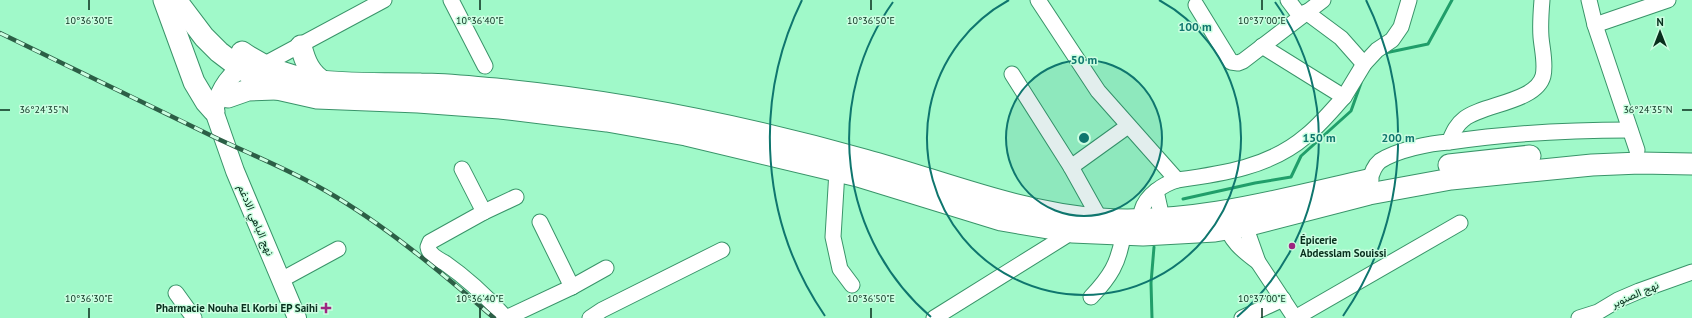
<svg xmlns="http://www.w3.org/2000/svg" width="1692" height="318" viewBox="0 0 1692 318" font-family="'PT Sans',Vazirmatn,sans-serif">
<rect width="100%" height="100%" fill="#a0f9c9"/>
<g fill="none" stroke-linecap="round" stroke-linejoin="round">
<!-- stream -->
<g stroke="#209e6a" stroke-width="3">
<path d="M1385,53L1428,44L1452,0"/>
<path d="M1183,199L1255,183L1291,177L1301,156L1351,111L1361,83"/>
<path d="M1152,318L1151,283L1154,247"/>
</g>
<defs>
<g id="minor">
<path d="M451,0L485,66"/>
<path d="M1038,0L1098,91L1177,180C1164,184 1146,195 1142,210C1141,216 1142,222 1143,229"/>
<path d="M1288,0L1300,16"/>
<path d="M1589,0L1595,25L1637,150"/>
<path d="M1196,5L1231,62L1238,63L1243,61L1323,0"/>
<path d="M1306,12L1341,38L1364,64"/>
<path d="M1595,25L1668,0"/>
<path d="M263,65L384,0"/>
<path d="M1012,74L1071,167L1100,219"/>
<path d="M1344,97L1364,64L1377,50L1392,40L1401,27L1409,0"/>
<path d="M1449,142C1510,133 1569,130 1630,130"/>
<path d="M1071,167L1128,126"/>
<path d="M462,169L484,212"/>
<path d="M837,171L833,237L840,269L852,285"/>
<path d="M1177,180C1222,174 1270,167 1306,136C1320,125 1332,110 1344,97L1262,46"/>
<path d="M1370,180C1372,172 1374,166 1380,161C1397,150 1430,143 1449,142C1453,133 1456,125 1464,119C1483,104 1536,102 1543,76C1546,64 1542,49 1541,37C1540,24 1541,12 1542,0"/>
<path d="M1156,191L1162,218V228"/>
<path d="M1242,217L1258,262L1295,318"/>
<path d="M1225,221C1229,240 1243,251 1258,262"/>
<path d="M540,222L572,287"/>
<path d="M281,280L338,249"/>
<path d="M176,293L194,318"/>
<path d="M1091,297C1110,277 1119,263 1123,235"/>
<path d="M506,318C488,298 468,279 445,263C438,259 429,255 428,247L430,242L484,212L516,197"/>
<path d="M506,318L572,287L606,268"/>
<path d="M590,318L602,310L722,250"/>
<path d="M934,318L1072,232"/>
<path d="M1242,318L1283,299"/>
<path d="M1295,318L1460,223"/>
<path d="M1579,318L1598,312L1618,300L1639,291L1692,272"/>
</g>
<path id="major" d="M251,61C231,72 219,89 214,111L235,171L297,318"/>
<g id="highway">
<path d="M164,0L194,82L206,102L214,111"/>
<path d="M176,0L204,37L219,52L240,68L277,89L317,98L418,102L500,108L607,121L686,135L858,176L1001,220L1072,232L1143,235L1215,231L1245,226L1369,194L1451,179L1592,165L1640,163L1692,164"/>
<path d="M301,46C305,62 310,74 325,83"/>
<path d="M242,52C296,91 358,82 421,84C446,84 471,87 496,89C620,101 744,126 865,160C942,181 1018,213 1100,219C1191,225 1280,200 1368,180"/>
<path d="M228,97L248,90L276,89"/>
<path d="M1449,165L1530,156"/>
</g>
</defs>
<!-- minor casing -->
<use href="#minor" stroke="#399469" stroke-width="17"/>
<!-- major casing -->
<use href="#major" stroke="#399469" stroke-width="20"/>
<!-- highway casing -->
<use href="#highway" stroke="#399469" stroke-width="23"/>
<!-- minor -->
<use href="#minor" stroke="#fff" stroke-width="15"/>
<!-- major -->
<use href="#major" stroke="#fff" stroke-width="18"/>
<!-- highway -->
<use href="#highway" stroke="#fff" stroke-width="21"/>
<defs>
<path id="rail" d="M0,33C71,68 143,102 214,137C252,155 290,170 326,191C385,225 442,273 494,318"/>
</defs>
<!-- rail casing -->
<use href="#rail" stroke="#2c5f46" stroke-width="4.5"/>
<!-- rail -->
<use href="#rail" stroke="#cbfee1" stroke-width="3" stroke-dasharray="9" stroke-linecap="butt"/>
</g>
<!-- ticks -->
<path fill="none" stroke="#082f1d" stroke-width="1.5" d="M89,0V10M480,0V10M871,0V10M1262,0V10M0,110H10M1682,110H1692M89,308V318M480,308V318M871,308V318M1262,308V318"/>
<!-- distance rings -->
<circle cx="1084" cy="138" r="78" fill="#0f766e" fill-opacity=".12"/>
<g fill="none" stroke="#0f766e" stroke-width="2">
<circle cx="1084" cy="138" r="78"/>
<path d="M1159 0A157 157 0 1 1 1009 0"/>
<path d="M931 317A235 235 0 0 1 893 2M1275 2A235 235 0 0 1 1237 317"/>
<path d="M825 316A314 314 0 0 1 802 0M1366 0A314 314 0 0 1 1343 316"/>
</g>
<!-- markers -->
<g fill="#9c2680" stroke="#cbfee1" stroke-width="1.5">
<circle cx="1292" cy="246" r="4"/>
<path d="M324 302h4v4h4v4h-4v4h-4v-4h-4v-4h4z"/>
</g>
<g text-anchor="middle" stroke-width="3" stroke-linejoin="round" paint-order="stroke">
<!-- street labels -->
<g font-size="11" fill="#082f1d" stroke="#cbfee1">
<text transform="translate(256 220) rotate(67)" y="4">نهج الباهي الادغم</text>
<text transform="translate(1635 294) rotate(-24)" y="4">نهج الصنوبر</text>
</g>
<!-- poi labels -->
<g font-size="11" font-weight="bold" fill="#082f1d" stroke="#cbfee1" text-anchor="start">
<text x="1300" y="244">Épicerie<tspan x="1300" dy="13">Abdesslam Souissi</tspan></text>
<text x="318" y="312" text-anchor="end">Pharmacie Nouha El Korbi EP Saihi</text>
</g>
</g>
<g font-size="10" text-anchor="middle" fill="#082f1d" stroke="#cbfee1" stroke-width="3" stroke-linejoin="round" paint-order="stroke">
<text x="89" y="24">10°36'30"E</text>
<text x="480" y="24">10°36'40"E</text>
<text x="871" y="24">10°36'50"E</text>
<text x="1262" y="24">10°37'00"E</text>
<text x="44" y="113">36°24'35"N</text>
<text x="1648" y="113">36°24'35"N</text>
<text x="89" y="302">10°36'30"E</text>
<text x="480" y="302">10°36'40"E</text>
<text x="871" y="302">10°36'50"E</text>
<text x="1262" y="302">10°37'00"E</text>
</g>
<circle cx="1084" cy="138" r="6" fill="#0f766e" stroke="#cbfee1" stroke-width="2"/>
<g font-size="12" text-anchor="middle" font-weight="bold" fill="#0f766e" stroke="#cbfee1" stroke-width="3" stroke-linejoin="round" paint-order="stroke">
<text x="1195" y="31">100 m</text>
<text x="1084" y="64">50 m</text>
<text x="1319" y="142">150 m</text>
<text x="1398" y="142">200 m</text>
</g>
<!-- north arrow -->
<g transform="translate(1660 32)" stroke="#cbfee1" stroke-width="3" paint-order="stroke">
<path d="M0-3L7 15L0 10L-7 15Z" fill="#082f1d"/>
<text y="-6" font-size="11" font-weight="bold" text-anchor="middle" fill="#082f1d">N</text>
</g>
</svg>
